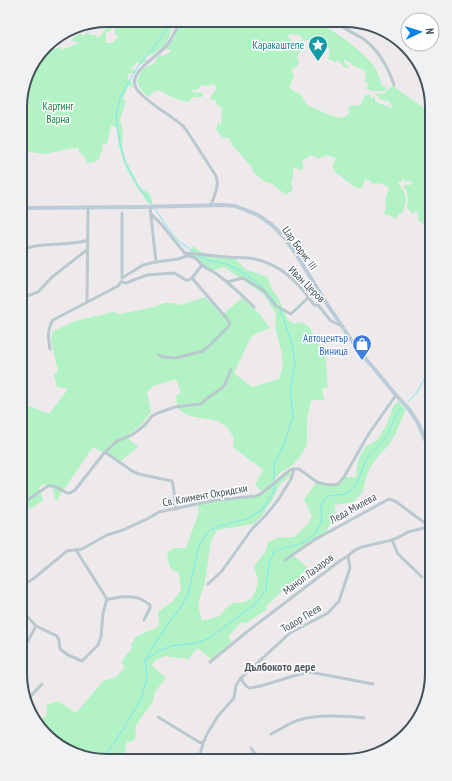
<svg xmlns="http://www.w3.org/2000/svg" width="452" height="781" viewBox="0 0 452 781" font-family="'PT Sans Narrow',sans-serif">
<rect width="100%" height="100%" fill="#eeeaeb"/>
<!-- green -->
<g fill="#b3f2c5">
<path d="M114,20H179L171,29L169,38L164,46L153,54L146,56L145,59L147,61L142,64L137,62L131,69L136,70L135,73H129L127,78L131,81L133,88L128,86L123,99L126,101L120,120L123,133L122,144L125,159L139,187L150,194L153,204H149C130,178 119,160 117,128L111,125L107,145L102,143L103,148L100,154V157L95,162L88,163L84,156L79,152L78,147L45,154L30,152L21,150V96L28,73L29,72V68L39,55L60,47L62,50L79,43L71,40L79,34H82L83,36L88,32L90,35H95L99,38L109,24L113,29L106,33V43H112L119,37L115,34V29L112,23Z"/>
<path d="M182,20L316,21L336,33L350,43L365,56L373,65L378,73L382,86L387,88L384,91H372L367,89L368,83L365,81L366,71L352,65L350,62H347L346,59L344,60L345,64L348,66V68L344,67L338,60L336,62L328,59C330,54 331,51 327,47L324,48L308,40L304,41L299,35L289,34L288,37L295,44L298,41V47L302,50L297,56L299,62L297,66L291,70L294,75L289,88L301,95L307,105L332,116L343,118L349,114V106L361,105L365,95H371V99L374,96L376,102L391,108L393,106L388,101L382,100L375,94L385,93L387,90L393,86L428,111V227L418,220L419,216L416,210L413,214L407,208L408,202L407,190L403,187L406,184L409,185L413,184L409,180L404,183L405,178L398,183C407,195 408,200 402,213L399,214L395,219L389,215L384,214L386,207L385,200L389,188C385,184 377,182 372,184L371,181L365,179L362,188H357L352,185L342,177L336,173L332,166L336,158L326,155L319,159L311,155L302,161L304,166L301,170L293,168V178L291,182L293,190L286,195L271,183L265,182L253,172L252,167L232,145L229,138L222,137L216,129L218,123L221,125L222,108L217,105L216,100L214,101L210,98L216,89V86L212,84L209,86L201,85L197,90H191L193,92L202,93L203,95L202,97H193L189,102C182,102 165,94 159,90L156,92L153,90V93L148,97L140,88L137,82L139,75L143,69L153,64L159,55L163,56L169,53L171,50L165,49L172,40L175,38V34Z"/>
<path d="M193,246L203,253L213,257H234L245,269L267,277L273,291L279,299L288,320L294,324L302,322L310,328L325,355L328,387L322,389L324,400H311L307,420V445L299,458L293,465L280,473L269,486L261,491L255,484L263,470L233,447L234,438L227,427L218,421L189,416L178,409L176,396L181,393L176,379L153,386L147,392L151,412L143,423L126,437L138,447L119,462L93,447L56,501L52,486L45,484L39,487L43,500L31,509L23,503V409L30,406L49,414L68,389L57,387L54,375L58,371L51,341L52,332L72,322L113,312L120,314L154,307L164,303H173L180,305L205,297L222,315L242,298L258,312L270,328L257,333L251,337L234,373L252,387L279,379L283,365L282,354L275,327L276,313L263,294L224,267L212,271L189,254Z"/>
<path d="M398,401L406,410C400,422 396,436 388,446C384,450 380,454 377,458C369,466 364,481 363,492L353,502L334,505L336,512L324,536L293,555L308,568L284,591L280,593L266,606V610L246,623L241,622L229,636L231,642L211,659L197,648L188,659L165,656L154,661L152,666L166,678L154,693V700L136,725L135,740L127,742L125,749L127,760H95L50,740L36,719L46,717L47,705L58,701L76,713L103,681L116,677L125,667L121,662L132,648L131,644L136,637L159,626L158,612L172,602L181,590L179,574L170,568L167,556L169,551L174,548H186L199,512L198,505L216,500L256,496L290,470V476L280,484L271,502L263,514L254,524L217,530L211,541L205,581L198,605L202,621L220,616L225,609L233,603L245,602L252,598L256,590L258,581L254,566L265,552L268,543L276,538L294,537L308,524L312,517L304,499L317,482L324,484H338L344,477H356L358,460L365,447L377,440L386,426L393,407Z"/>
</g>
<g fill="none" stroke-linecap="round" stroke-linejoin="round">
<!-- stream -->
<g stroke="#7ce7f3" stroke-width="1">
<path d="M152,204L141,191L126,164L120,144L116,119L117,111L120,98L132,76L141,62L153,49L160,39L172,20"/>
<path d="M155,209L168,228L177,240L194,252"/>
<path d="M199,256C210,263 217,261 229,265C233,267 236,269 240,271C256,280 266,289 277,305"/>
<path d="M409,401L417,392L423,381L430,372"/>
<path d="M274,481V465L284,444L293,416L291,399V383L295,364L292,344L280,309"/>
<path d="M145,660L165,628L181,607L188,595L199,545L203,540L208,532L218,526L247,519L263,509L274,492V484"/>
<path d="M96,760L109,750L122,731L142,697L147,678L145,660L159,651L171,646L195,643L208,639L254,605L266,590L267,578L270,560L275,551L302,543L315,534L322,521L321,510L323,501L329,496L346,494L356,486L367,458L381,444L389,432L396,415L401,408"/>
</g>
<!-- street -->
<g stroke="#bac8cf" stroke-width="3">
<path d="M181,20C176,28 173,38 167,45C158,57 122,74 139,92C152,106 169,114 183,126L187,131L216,176C220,186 214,196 211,205"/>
<path d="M334,21C343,28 353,33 362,38C378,49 388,67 394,85"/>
<path d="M353,22L361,25L381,31"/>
<path d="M150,207L156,262"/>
<path d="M151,214L162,225L187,256C196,256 196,259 202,265C207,269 213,271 218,275C231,285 243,296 254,307"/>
<path d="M22,249C29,248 36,245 44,245C59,243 74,245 88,240"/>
<path d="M184,253C199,254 213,256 227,257C236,258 246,257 255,259C282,265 299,283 314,305H318L331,321L342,326"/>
<path d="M122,278L143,265L156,262L178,259L187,256"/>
<path d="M122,278V213"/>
<path d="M121,282L126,283L147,275L174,273L186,280H189L192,278L202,265"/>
<path d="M227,282L243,278L263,290L276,306L291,314L309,297"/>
<path d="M22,298L38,292L52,277L88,249"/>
<path d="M87,302L88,208"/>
<path d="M50,349C48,338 47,329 53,320L118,286L121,282"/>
<path d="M159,355L164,357L176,358L203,351L209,346L229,326L230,323L228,320L192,278"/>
<path d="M23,399L27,402"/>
<path d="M105,452L132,471L139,474L172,481L173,484L176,509"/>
<path d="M23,503L48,486H54L67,493H70L75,490L105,452L117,441L132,435L145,425L152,416L158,413L175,407L201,404L206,399L222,388L225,384L231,369"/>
<path d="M392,540L398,554L422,577"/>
<path d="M76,550L107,599C112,599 116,598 120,597C133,596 140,597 150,605V608L144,620"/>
<path d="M285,560L314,540L358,516L389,499L395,501L429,526"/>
<path d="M24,584L33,579L67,551L82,549L107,535L123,530L147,519L159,512L216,500L256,496L262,493L290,470L294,469H299L306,474L317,482L324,484L332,485L338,484L344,477L368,435L396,395"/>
<path d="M208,584L222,571L252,529L266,515L278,500L291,479L294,469"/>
<path d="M24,613L36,626L57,636L59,640L60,649L68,655L82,661L98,645L101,637L103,613L107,599"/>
<path d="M24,648L36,626"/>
<path d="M210,662L248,631L341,560L348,556L355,550L362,547L392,540L399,537L408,532L431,526"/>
<path d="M241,678C243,682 245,687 250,688C271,685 290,675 310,672L373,684"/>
<path d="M26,704C29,696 36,691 42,684"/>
<path d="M158,717L199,742L203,743"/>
<path d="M271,734C281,729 289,723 299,720C318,714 345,716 364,718"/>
<path d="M251,748L258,758"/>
<path d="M199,759L203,743L207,734L218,716L234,698L236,685L241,678L290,633L328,613L339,601L350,568L348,556"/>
</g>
<!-- secondary -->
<g stroke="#bbcbd7" stroke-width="4">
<path d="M67,31L76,26"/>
<path d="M21,208L139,207L224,205L235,206L258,215L272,225L285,238L296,254L325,301L356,347L396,395L409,409L418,423L430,451"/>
</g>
</g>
<!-- icons -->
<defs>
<symbol id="sight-pin" viewBox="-11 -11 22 30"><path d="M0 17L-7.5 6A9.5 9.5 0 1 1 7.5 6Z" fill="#0f9aa8" stroke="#fff"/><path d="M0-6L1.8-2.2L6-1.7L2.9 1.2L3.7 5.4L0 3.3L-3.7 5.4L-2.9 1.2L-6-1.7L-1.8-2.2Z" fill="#fff"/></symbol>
<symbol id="shop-pin" viewBox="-11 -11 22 30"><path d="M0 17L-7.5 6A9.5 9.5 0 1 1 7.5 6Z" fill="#3f7fe0" stroke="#fff"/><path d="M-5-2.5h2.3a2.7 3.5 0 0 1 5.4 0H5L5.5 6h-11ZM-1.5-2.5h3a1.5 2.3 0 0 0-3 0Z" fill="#fff"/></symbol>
</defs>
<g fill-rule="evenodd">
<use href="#sight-pin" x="307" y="34" width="22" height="30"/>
<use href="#shop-pin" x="351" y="333" width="22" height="30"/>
</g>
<g text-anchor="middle" stroke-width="3" stroke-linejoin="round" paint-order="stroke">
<!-- culture labels -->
<g font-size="11" fill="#0d838f" stroke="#fff" text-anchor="end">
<text x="304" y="49">Каракаштепе</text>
</g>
<!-- park labels -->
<g font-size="11" fill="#0f7f3b" stroke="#fff">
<text x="58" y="110">Картинг<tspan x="58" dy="13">Варна</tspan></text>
</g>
<!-- street labels -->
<g font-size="11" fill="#42515a" stroke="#fff">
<text transform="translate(300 248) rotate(54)" y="4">Цар Борис III</text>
<text transform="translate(307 284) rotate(45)" y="4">Иван Церов</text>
<text transform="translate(205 495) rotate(-10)" y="4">Св. Климент Охридски</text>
<text transform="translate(353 508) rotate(-29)" y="4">Леда Милева</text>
<text transform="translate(308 574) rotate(-37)" y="4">Манол Лазаров</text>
<text transform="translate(301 618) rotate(-31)" y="4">Тодор Пеев</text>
</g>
<!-- shop labels -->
<g font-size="11" fill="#366cbe" stroke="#fff" text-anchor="end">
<text x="348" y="342">Автоцентър<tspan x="348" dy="13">Виница</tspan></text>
</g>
<!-- neighbourhood labels -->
<g font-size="12" font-weight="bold" fill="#575c61" stroke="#fff">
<text x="280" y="671">Дълбокото дере</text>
</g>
</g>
<!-- crop -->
<path d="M0 0H452V781H0ZM107 27H345A80 80 0 0 1 425 107V674A80 80 0 0 1 345 754H107A80 80 0 0 1 27 674V107A80 80 0 0 1 107 27Z" fill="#f0f1f2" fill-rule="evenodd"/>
<path fill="none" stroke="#42515a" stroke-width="2" d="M107 27H345A80 80 0 0 1 425 107V674A80 80 0 0 1 345 754H107A80 80 0 0 1 27 674V107A80 80 0 0 1 107 27Z"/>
<!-- north arrow -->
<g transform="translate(420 32) rotate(86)"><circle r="19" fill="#ffffff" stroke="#b3b9bd"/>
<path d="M0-3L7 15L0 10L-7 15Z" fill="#0a83e9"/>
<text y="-6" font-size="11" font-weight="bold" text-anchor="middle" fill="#42515a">N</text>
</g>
</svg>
